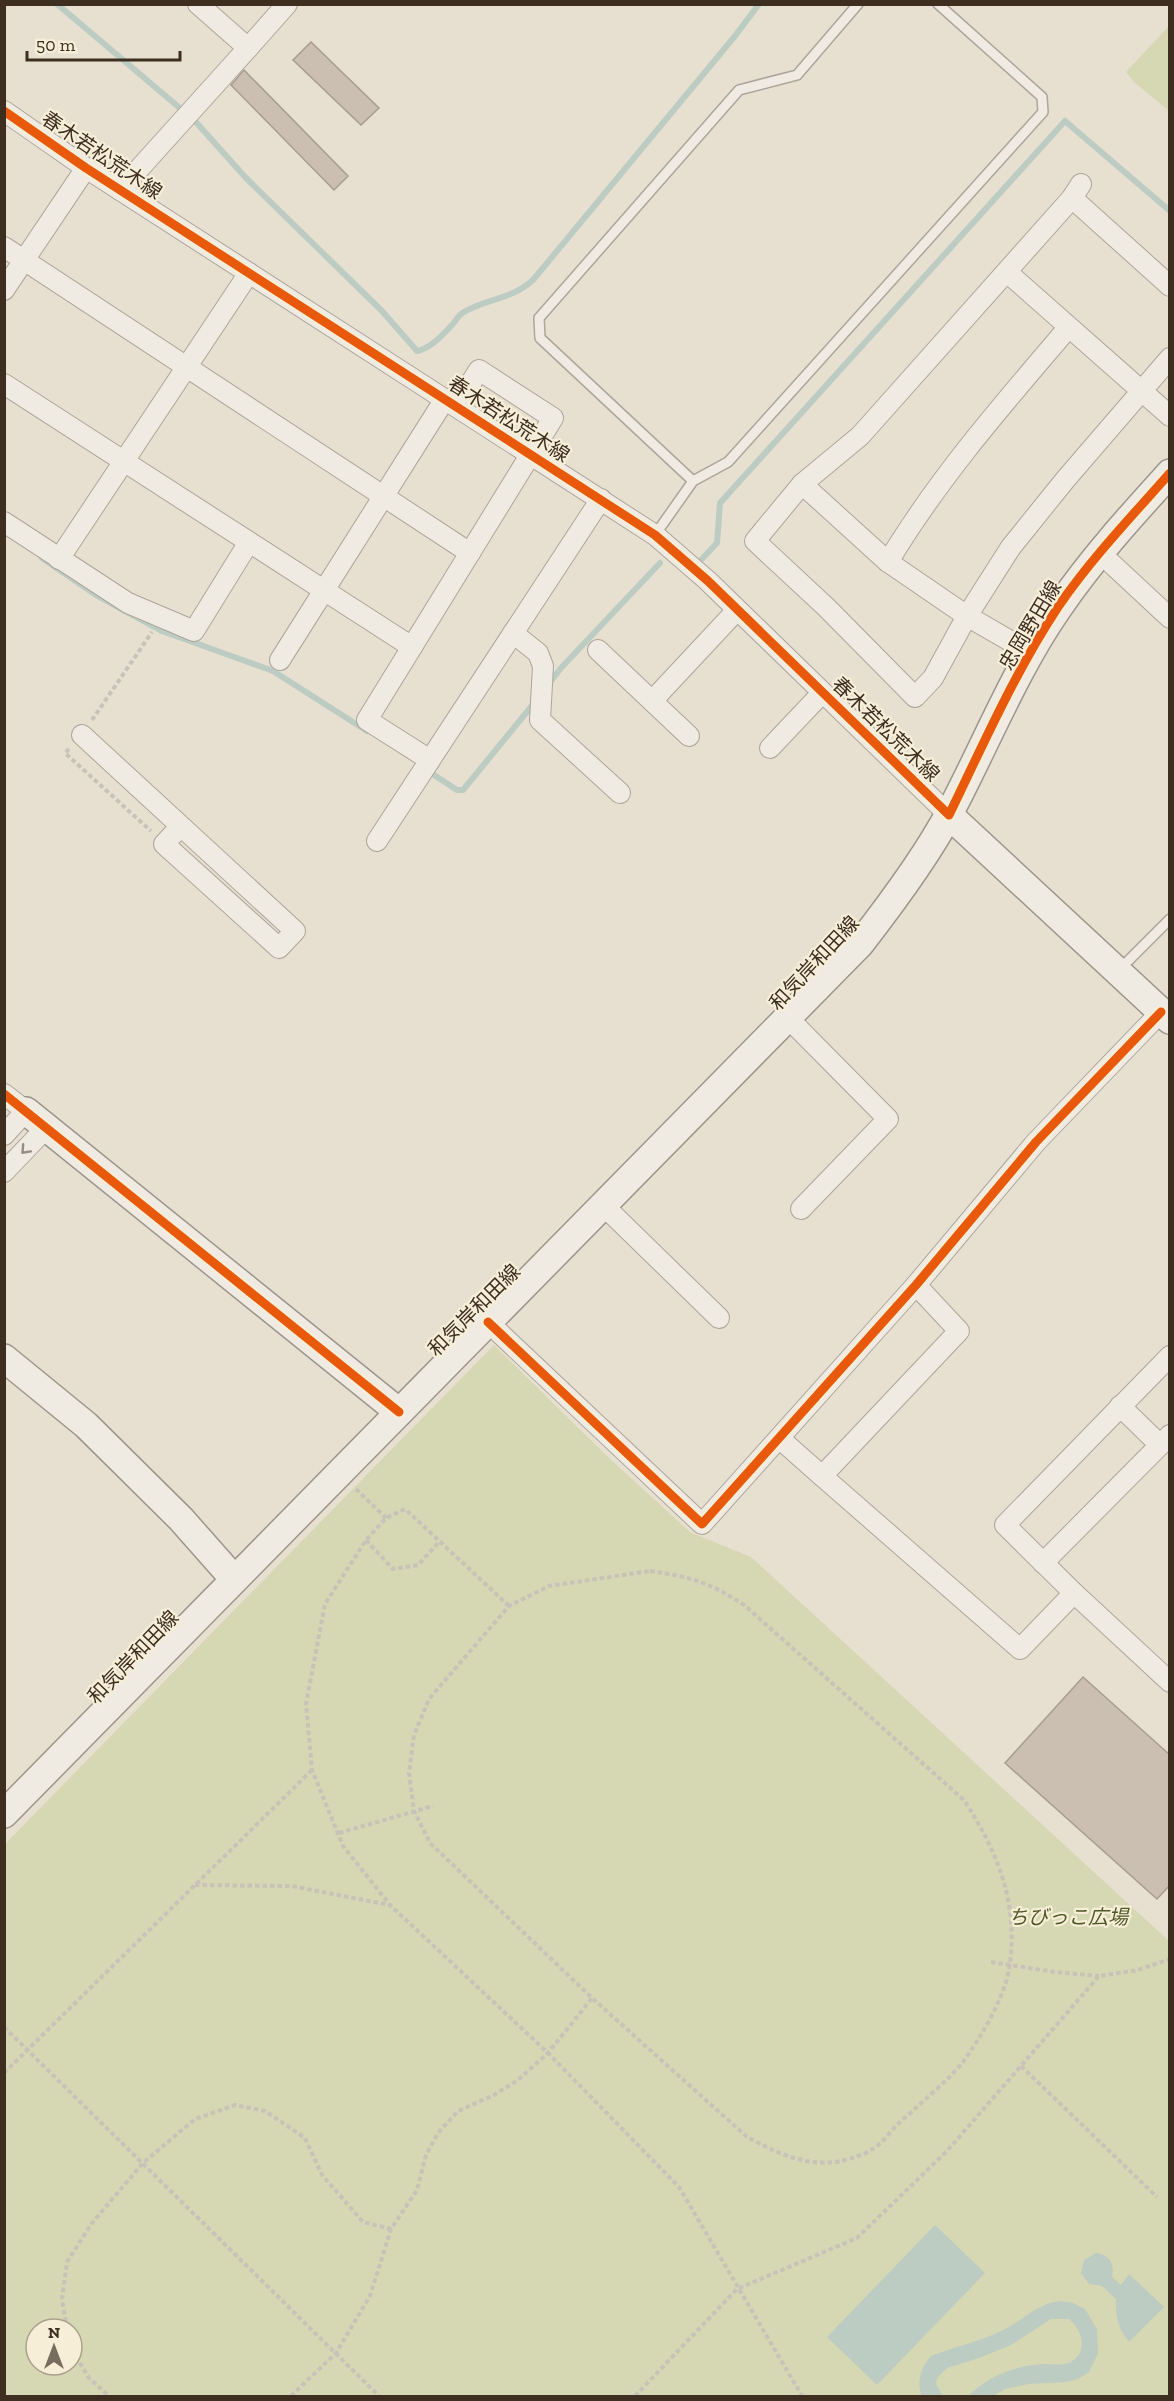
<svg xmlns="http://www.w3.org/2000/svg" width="1174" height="2401" viewBox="0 0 1174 2401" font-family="'Zilla Slab','Noto Sans JP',serif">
<rect width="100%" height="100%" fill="#e7e0d1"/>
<!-- green -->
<g fill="#d6d7b3" fill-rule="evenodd">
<path d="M1169,26V111L1134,82L1126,72Z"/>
<path d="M494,1345L609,1458L690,1532L751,1557L1169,1941V2396H5L4,1845ZM36,2329H72V2365H36Z"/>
</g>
<!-- water -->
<g fill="#bcccc2">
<path d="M935,2225L985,2273L877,2385L827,2337Z"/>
<path d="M1096,2253C1110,2255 1115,2264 1112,2277L1121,2285L1129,2274L1164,2307L1129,2342C1118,2328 1115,2316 1116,2299L1102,2286L1089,2284L1081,2273L1084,2260Z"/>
<path d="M1061,2301L1073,2303L1085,2309L1097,2329L1098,2353L1089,2372L1078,2379L1066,2382L1028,2384L1005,2389L993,2396H968C989,2376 1013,2366 1043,2364C1052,2364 1063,2366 1071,2362C1089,2351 1082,2330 1069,2319H1051L1011,2345L979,2358L947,2368L937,2378L936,2384L943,2396H922C916,2382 921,2367 931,2356C956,2346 983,2341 1007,2328C1026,2318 1038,2303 1061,2301Z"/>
</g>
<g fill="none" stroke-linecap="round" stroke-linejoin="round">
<!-- stream -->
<g stroke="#bcccc2" stroke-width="6">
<path d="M57,4L194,120L246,178L382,311L417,351C429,349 443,335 451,326C456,321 458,315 464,312C487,298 511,300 533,280L735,36L759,4"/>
<path d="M42,558L96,595L162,631L273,671L367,731"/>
<path d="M701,560L717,543L720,503L1065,121L1170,211"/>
<path d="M547,686L561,668L660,563"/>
<path d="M431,773L457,790H463L535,702"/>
</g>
</g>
<!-- building -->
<g fill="#cbbfb2" stroke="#a89c90" stroke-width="1.5">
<path d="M311,42L379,108L361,125L293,60Z"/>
<path d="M244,70L348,176L334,190L231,85Z"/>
<path d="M1083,1677L1170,1755V1885L1157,1899L1005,1763Z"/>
</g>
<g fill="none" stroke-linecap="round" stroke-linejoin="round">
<defs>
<g id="lane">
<path d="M693,481L540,338L539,318L739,90L797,75L858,4"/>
<path d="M655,535L693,481L728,462L1043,112L1042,97L938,4"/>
<path d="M1119,970L1170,919"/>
</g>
<g id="street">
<path d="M198,4L248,48L287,4"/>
<path d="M4,111L86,168L655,535L708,581L949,815"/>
<path d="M1081,184L1072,198L860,436L802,484L755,541L826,607L915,697L933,678L967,616L1011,547L1065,480L1170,358"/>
<path d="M120,190L248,48"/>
<path d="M1072,198L1170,286"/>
<path d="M4,247L470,553"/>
<path d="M1008,273L1170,416"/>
<path d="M4,290L86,168"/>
<path d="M4,384L412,647"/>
<path d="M802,484L888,562L967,616L1031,653"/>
<path d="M4,522L128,603L194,631L249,542"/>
<path d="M1099,552L1170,618"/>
<path d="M59,559L249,273"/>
<path d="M888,562C939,477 1004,403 1068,328"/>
<path d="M513,633L538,653L543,666L540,720L620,793"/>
<path d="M598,650L689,736"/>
<path d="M280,660L445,399"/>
<path d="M652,701L737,610"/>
<path d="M82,735L295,931L279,948L164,844L180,827"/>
<path d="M770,748L822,693"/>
<path d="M430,760L367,720L553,418L479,370L456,406"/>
<path d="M377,841L601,499"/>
<path d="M788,1018L888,1119L801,1209"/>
<path d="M4,1094L26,1111L4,1135"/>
<path d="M4,1172L46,1128"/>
<path d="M603,1205L719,1318"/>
<path d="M488,1322L702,1524L916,1285L1036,1142L1161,1012"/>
<path d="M1120,1406L1160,1445"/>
<path d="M779,1438L822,1476L959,1331L916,1285"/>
<path d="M822,1476L1020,1649L1074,1593L1170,1682"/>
<path d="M1043,1563L1170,1435"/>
<path d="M1074,1593L1005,1525L1170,1356"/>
</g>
<g id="secondary">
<path d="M949,815L1170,1020"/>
<path d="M26,1111L399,1412"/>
<path d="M4,1358L86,1425L181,1519L234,1579"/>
<path d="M4,1814L860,944C891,904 927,856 950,812C986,744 1015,670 1059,607C1092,559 1131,516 1170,473"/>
</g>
</defs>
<!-- lane casing -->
<use href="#lane" stroke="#ada599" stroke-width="12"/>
<!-- street casing -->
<use href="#street" stroke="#ada599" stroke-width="22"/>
<!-- secondary casing -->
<use href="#secondary" stroke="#9c958a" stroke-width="30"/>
<!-- path -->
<g stroke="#c8c2b9" stroke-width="4" stroke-dasharray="4.5 3" stroke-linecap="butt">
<path d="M92,720L152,632"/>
<path d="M69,749L65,753L151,831"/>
<path d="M356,1489L386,1518"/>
<path d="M366,1540L393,1569L418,1565L440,1541"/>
<path d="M650,1571C691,1577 709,1582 744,1605L964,1800C997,1851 1018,1901 1010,1963C1007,1994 981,2037 963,2062C948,2081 916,2107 897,2125C889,2133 881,2145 871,2150C863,2155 850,2159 841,2161C808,2168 773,2152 746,2136L592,1998L430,1843L414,1811L409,1773L414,1735L429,1699L509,1606L549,1586Z"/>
<path d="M509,1606L405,1509L386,1518L366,1540L325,1604L306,1704L312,1770L343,1846L390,1905L548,2053L679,2187L802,2396"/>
<path d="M339,1833L433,1806"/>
<path d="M195,1885L292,1886L389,1905"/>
<path d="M991,1962L1055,1972L1099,1976"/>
<path d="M4,2027L379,2396"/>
<path d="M1021,2066L1157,2197"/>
<path d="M4,2073L312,1770"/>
<path d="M67,2329L62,2299L67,2262L92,2223L143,2163L195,2119L235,2105L265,2111L305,2138L322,2175L363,2222L391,2229"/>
<path d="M72,2350L89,2378L109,2396"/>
<path d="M291,2396L336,2353L370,2296L391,2229L417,2190L426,2155L438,2133L458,2111L494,2095L518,2080L548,2053L592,1998"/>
<path d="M635,2396L737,2289L857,2238L947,2151L1099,1976L1138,1970L1170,1959"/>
</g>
<!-- lane -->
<use href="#lane" stroke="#efebe3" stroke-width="9"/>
<!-- street -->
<use href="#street" stroke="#efebe3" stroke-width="20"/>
<!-- secondary -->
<use href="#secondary" stroke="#efebe3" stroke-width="27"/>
<defs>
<g id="cycleway">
<path d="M4,111L86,168L655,535L708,581L949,815C983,745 1015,672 1058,607C1091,559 1131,517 1170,473"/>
<path d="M4,1094L399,1412"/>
<path d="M488,1322L702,1524L916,1285L1036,1142L1161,1012"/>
</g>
</defs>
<!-- cycleway casing -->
<use href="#cycleway" stroke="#f7eed8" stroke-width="13"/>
<!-- cycleway -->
<use href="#cycleway" stroke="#e8590c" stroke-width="9"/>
</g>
<!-- one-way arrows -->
<defs><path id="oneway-chevron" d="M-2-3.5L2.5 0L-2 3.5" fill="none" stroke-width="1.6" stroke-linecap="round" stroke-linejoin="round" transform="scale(1.5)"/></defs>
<use stroke="#968c82" href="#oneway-chevron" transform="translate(25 1150) rotate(133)"/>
<g text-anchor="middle" stroke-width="4.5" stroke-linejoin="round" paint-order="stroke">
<!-- street labels -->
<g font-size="20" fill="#3d2e20" stroke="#f7eed8">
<text transform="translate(102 155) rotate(34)" y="7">春木若松荒木線</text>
<text transform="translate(509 419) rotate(33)" y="7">春木若松荒木線</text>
<text transform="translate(1030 625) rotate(-59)" y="7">忠岡野田線</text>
<text transform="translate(886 729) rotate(44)" y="7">春木若松荒木線</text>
<text transform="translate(814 963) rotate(-47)" y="7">和気岸和田線</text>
<text transform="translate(474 1310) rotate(-45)" y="7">和気岸和田線</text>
<text transform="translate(133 1657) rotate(-46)" y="7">和気岸和田線</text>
</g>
<!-- park labels -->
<g font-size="20" font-style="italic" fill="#4d5a26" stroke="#f7eed8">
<text x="1068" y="1924">ちびっこ広場</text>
</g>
</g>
<!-- border -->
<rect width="1174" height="2401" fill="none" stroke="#3d2e20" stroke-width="12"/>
<!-- north arrow -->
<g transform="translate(54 2347)"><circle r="28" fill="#f7eed8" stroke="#ada18e" stroke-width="1.5"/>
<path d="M0-4.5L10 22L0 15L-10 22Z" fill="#786c5e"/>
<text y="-9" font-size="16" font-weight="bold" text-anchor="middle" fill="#3d2e20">N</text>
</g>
<!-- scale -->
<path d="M27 51v9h153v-9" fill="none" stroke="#3d2e20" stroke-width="3"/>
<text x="36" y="51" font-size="18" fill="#3d2e20" stroke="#f7eed8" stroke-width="4.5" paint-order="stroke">50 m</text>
</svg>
